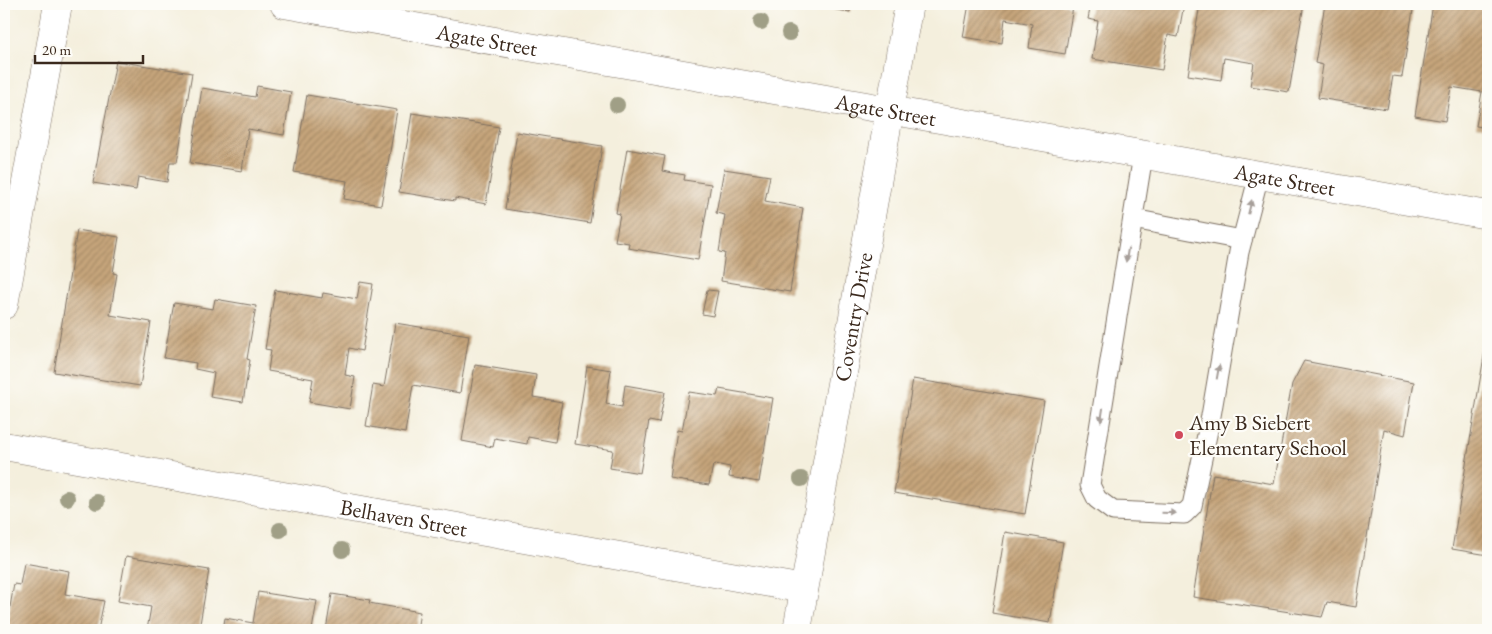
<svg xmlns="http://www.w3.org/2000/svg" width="1492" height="634" viewBox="0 0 1492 634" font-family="'EB Garamond',serif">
<defs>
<pattern id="building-hatch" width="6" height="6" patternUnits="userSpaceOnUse" patternTransform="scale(1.25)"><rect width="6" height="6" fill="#c6a57b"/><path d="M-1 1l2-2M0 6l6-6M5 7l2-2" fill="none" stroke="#a28764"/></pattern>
</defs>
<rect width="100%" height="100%" fill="#fdfcf7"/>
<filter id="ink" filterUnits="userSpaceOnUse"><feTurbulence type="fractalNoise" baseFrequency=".02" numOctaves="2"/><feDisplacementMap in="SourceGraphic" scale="10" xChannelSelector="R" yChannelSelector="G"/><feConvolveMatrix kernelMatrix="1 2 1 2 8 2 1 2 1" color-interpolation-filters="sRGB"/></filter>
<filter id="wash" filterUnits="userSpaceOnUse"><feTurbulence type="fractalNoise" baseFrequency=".0096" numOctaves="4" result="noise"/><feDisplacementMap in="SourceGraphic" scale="20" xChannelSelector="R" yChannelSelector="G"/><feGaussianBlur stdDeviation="1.12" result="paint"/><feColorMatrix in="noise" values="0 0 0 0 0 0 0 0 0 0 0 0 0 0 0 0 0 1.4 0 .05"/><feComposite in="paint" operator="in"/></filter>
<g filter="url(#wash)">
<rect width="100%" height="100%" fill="#f4efdd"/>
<g id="blocks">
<!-- building -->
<g fill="url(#building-hatch)">
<path d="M826,4H851L850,12L825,8Z"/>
<path d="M969,4H1067V6L1073,7L1065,54L1029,48L1032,24L1005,19L1002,43L963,37Z"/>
<path d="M1091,4H1184L1178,37L1168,35L1162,70L1092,59L1098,21L1088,19Z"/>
<path d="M1200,4H1304L1289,92L1250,86L1254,63L1224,58L1221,80L1188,75Z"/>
<path d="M1325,4H1414L1402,77L1393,76L1387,109L1318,98L1323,65L1315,63Z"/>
<path d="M1433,4H1475L1488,6V128L1476,126L1482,92L1451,87L1445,121L1415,116Z"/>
<path d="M116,61L192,73L177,162H170L167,182L138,177L136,190L93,183Z"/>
<path d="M257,86L291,92L284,135L248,129L242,171L190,163L202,88L255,97Z"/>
<path d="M307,95L397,110L381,205L344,199L347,181L294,172Z"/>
<path d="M412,113L499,127L486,204L455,198V201L399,192Z"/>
<path d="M517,132L602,146L590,223L505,209Z"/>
<path d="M627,149L665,156L662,171L685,175L684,180L711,184L698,260L628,248L629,243L615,241L620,214L616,213Z"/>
<path d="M724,169L770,176L765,201L803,208L790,292L721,281L725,253L719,252L725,215L716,213Z"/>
<path d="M77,230L119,237L113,273L117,274L110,315L151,322L140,386L54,372Z"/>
<path d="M360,282L373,284L362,351L349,348L345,375L355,377L350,409L309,402L313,379L268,371L271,350L265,349L275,290L322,298L323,293L357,299Z"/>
<path d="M707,290L718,291L713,316L702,314Z"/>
<path d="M215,299L256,306L247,359L250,360L243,402L210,397L214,373L195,369L196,363L164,358L174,303L213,309Z"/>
<path d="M395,323L469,335L460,393L413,385L405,433L366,426L373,385L384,387Z"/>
<path d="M1487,338H1488V555L1452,549Z"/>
<path d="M1304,361L1414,382L1405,435L1384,429L1356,607L1327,602L1322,617L1193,597L1213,474L1274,484L1292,384Z"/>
<path d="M475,365L536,375L533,397L562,402L555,442L528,437L527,444L495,438L493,447L462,441Z"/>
<path d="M587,366L611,370L606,404L622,407L625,385L665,392L659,423L649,421L640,473L610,468L613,450L575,444Z"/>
<path d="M913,379L1044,401L1025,514L894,493Z"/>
<path d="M719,389L773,398L759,482L729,477L730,467L715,464L714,466L713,465L709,485L670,479L677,430L682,431L689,392L717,396Z"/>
<path d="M1005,532L1063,542L1050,623L992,613Z"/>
<path d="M126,556L209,570L199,630H147L151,607L118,601Z"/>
<path d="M24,563L69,571L65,594L104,601L98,630H6L14,584L20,585Z"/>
<path d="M258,592L317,601L312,630H223L225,618L253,623Z"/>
<path d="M332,594L370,600L369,603L420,612L417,630H326Z"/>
</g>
</g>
</g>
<g filter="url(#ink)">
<use href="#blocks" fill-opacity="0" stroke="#7c6f61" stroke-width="1"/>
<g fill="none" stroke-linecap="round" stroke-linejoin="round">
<defs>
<g id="lane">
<path d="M1143,155L1090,485L1097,499L1113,511L1184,514L1192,506L1211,416L1239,252L1259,175"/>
<path d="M1133,219L1242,240"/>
</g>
<g id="street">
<path id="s1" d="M284,4L1488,215"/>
<path d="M4,305L58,4"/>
<path id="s2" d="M4,446L804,589"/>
<path id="s3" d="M797,630L909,4"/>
</g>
</defs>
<!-- lane casing -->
<use href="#lane" stroke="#7c6f61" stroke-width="21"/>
<!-- street casing -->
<use href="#street" stroke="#7c6f61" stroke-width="29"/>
<!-- lane -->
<use href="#lane" stroke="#fff" stroke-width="19"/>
<!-- street -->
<use href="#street" stroke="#fff" stroke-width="28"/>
</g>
<!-- trees -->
<g fill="#a09f86">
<circle cx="761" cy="22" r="8"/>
<circle cx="789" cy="33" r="8"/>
<circle cx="617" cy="105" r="8"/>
<circle cx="801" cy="479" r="8"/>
<circle cx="67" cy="498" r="8"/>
<circle cx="97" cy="502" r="8"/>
<circle cx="280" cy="530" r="8"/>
<circle cx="342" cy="550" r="8"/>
</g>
<!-- one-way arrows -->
<defs><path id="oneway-solid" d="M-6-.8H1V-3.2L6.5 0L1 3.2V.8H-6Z" transform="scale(1.25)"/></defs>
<g fill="#a79f9a">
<use href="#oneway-solid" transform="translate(1250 207) rotate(-76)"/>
<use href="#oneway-solid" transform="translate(1127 255) rotate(99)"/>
<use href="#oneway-solid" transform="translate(1218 372) rotate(-80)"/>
<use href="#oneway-solid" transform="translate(1102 415) rotate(99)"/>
<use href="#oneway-solid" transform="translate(1169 513) rotate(2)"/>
</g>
</g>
<!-- markers -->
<circle fill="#d1495b" stroke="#fdfcf7" stroke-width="2" cx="1179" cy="435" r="5"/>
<g text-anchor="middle" stroke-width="4.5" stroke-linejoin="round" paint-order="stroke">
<!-- street labels -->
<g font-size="22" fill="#3b2a1e" stroke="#fdfcf7">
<text dy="8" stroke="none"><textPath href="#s1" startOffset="206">Agate Street</textPath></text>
<text dy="8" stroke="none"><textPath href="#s1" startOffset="611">Agate Street</textPath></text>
<text dy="8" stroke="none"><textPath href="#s1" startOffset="1016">Agate Street</textPath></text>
<text dy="8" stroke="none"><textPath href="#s3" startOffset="318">Coventry Drive</textPath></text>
<text dy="8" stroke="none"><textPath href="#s2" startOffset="406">Belhaven Street</textPath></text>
</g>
<!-- poi labels -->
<g font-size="22" fill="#3b2a1e" stroke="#fdfcf7" text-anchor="start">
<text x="1189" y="430">Amy B Siebert<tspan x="1189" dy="25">Elementary School</tspan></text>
</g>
</g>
<!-- margin -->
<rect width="1492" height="634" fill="none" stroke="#fdfcf7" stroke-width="20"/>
<!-- scale -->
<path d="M35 55v8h108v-8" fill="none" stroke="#3b2a1e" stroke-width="2.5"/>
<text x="42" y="55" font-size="15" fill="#3b2a1e" stroke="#fdfcf7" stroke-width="4" paint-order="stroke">20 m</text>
</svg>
